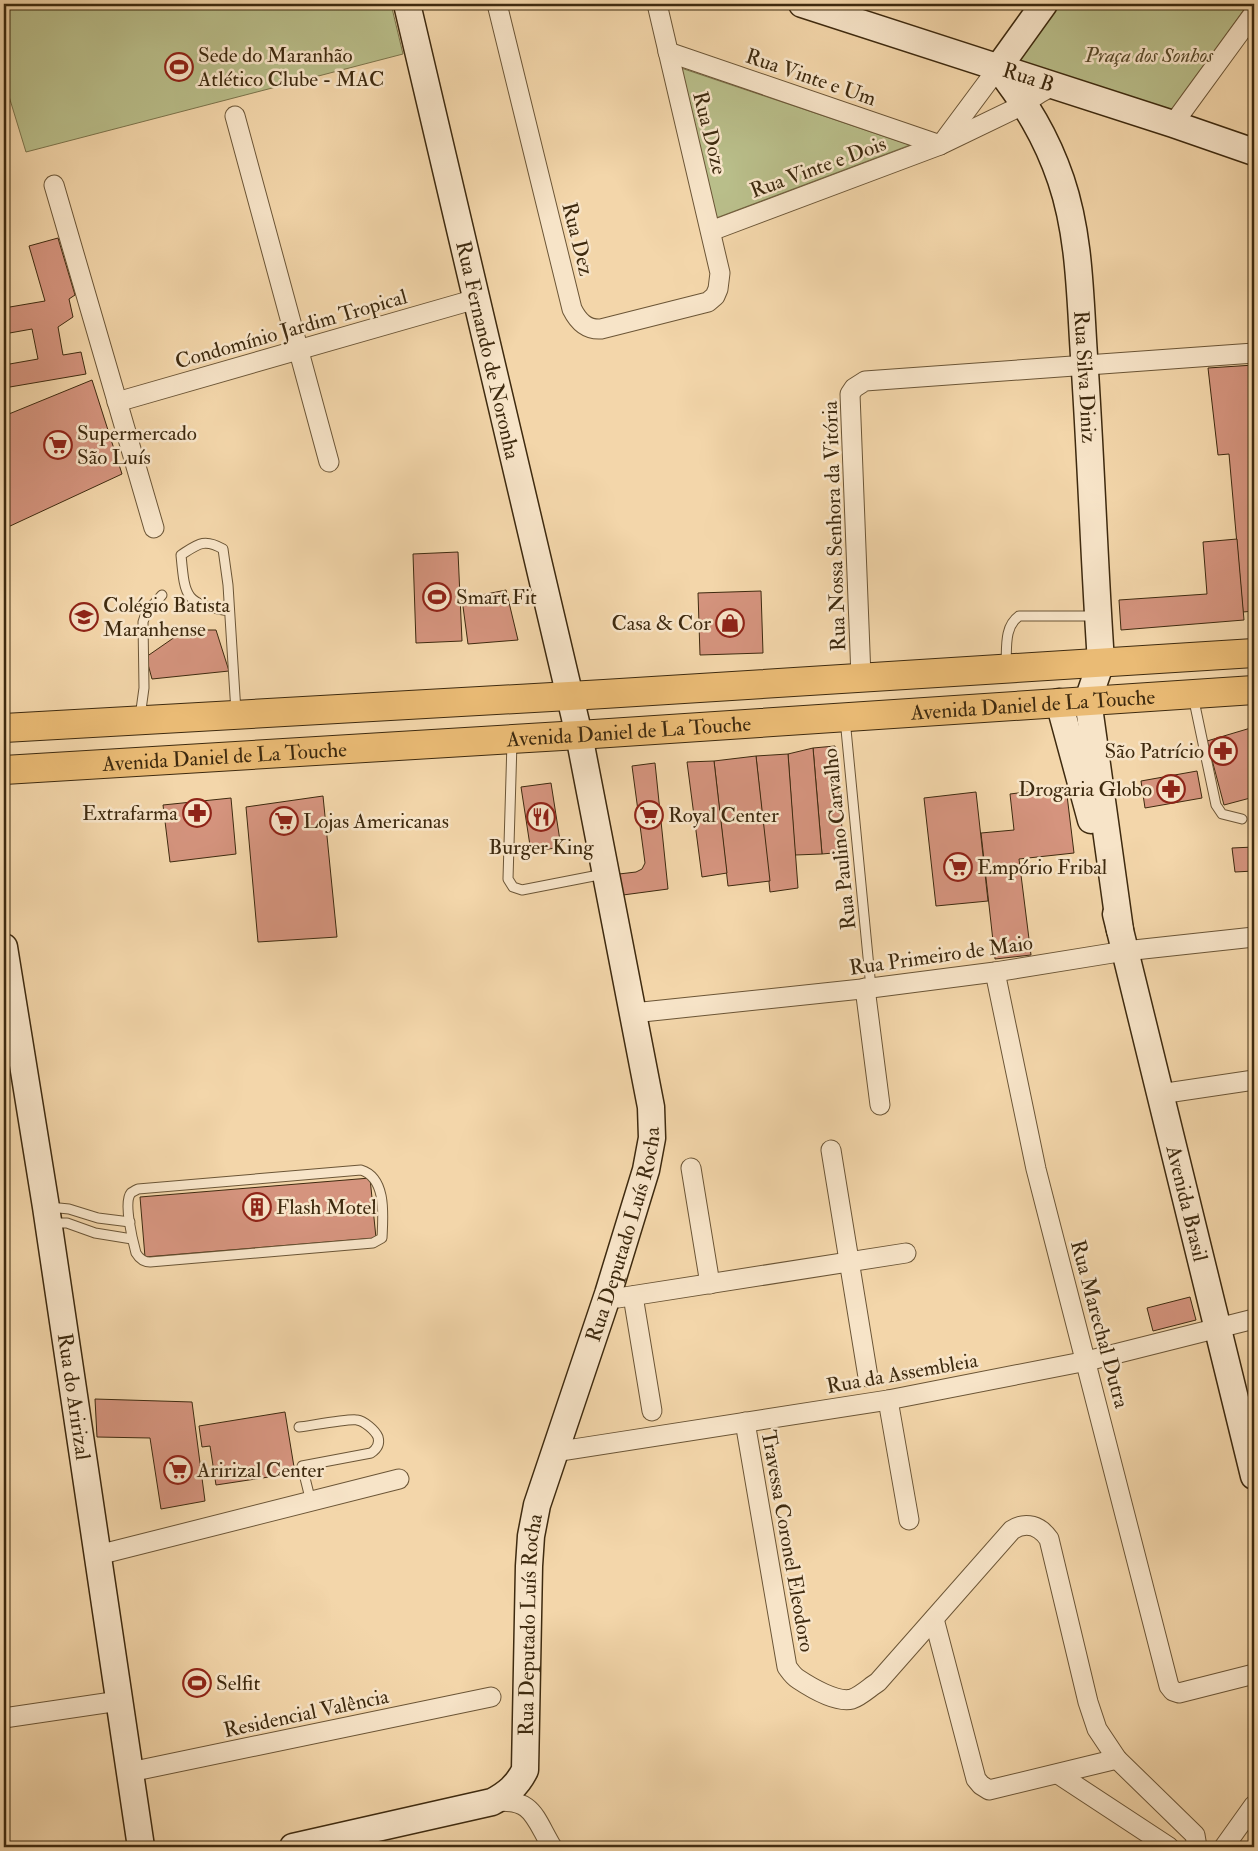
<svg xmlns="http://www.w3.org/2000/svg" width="1258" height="1851" viewBox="0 0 1258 1851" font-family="'IM FELL Double Pica',serif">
<rect width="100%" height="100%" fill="#f3d6aa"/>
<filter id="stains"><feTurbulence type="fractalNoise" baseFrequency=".004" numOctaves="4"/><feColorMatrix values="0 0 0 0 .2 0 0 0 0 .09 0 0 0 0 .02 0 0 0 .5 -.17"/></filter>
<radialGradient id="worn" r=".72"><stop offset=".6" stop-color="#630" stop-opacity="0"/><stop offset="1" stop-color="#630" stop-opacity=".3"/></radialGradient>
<!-- green -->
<g fill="#b9be8a" stroke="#7c744c">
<path d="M4,4H391L403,54L26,152L4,80Z"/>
<path d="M1057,4H1248L1169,115L1015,63Z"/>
<path d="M678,67L910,145L716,218Z"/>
</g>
<!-- building -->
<g fill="#d5947e" stroke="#3e2a0f">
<path d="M58,238L75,295L69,299L73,317L58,327L63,355L81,352L86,374L4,388V365L38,359L32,329L4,334V308L45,301L29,246Z"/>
<path d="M1254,365V611L1243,612L1229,454L1218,455L1208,368Z"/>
<path d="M92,380L122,474L8,527L4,517V416Z"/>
<path d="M1237,539L1244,620L1121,630L1119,600L1207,594L1203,542Z"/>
<path d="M458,552L462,641L416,643L413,554Z"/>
<path d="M506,590L518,640L468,644L462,599Z"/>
<path d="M761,591L763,653L700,655L698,593Z"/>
<path d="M185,630H216L229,671L152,679L146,657Z"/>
<path d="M1254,727V797L1224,805L1207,741Z"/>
<path d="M835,746L844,852L822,854L813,748Z"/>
<path d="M813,748L822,854L795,855L788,754Z"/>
<path d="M788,754L798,888L770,892L756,756Z"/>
<path d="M756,756L770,881L728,886L714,761Z"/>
<path d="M714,761L727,873L702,877L687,762Z"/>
<path d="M655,763L668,889L623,895L619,874L636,872L642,869L645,863L632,766Z"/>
<path d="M1197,771L1202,798L1145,808L1141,781Z"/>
<path d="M551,783L561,847L531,852L521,787Z"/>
<path d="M1066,787L1074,853L1019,859L1031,955L995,959L981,833L1014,830L1010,794Z"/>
<path d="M976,792L988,901L936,906L924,798Z"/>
<path d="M323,796L337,937L258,942L246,807Z"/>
<path d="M231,798L236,854L170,862L163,805Z"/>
<path d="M1254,847V871L1235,872L1232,848Z"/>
<path d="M370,1178L376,1238L145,1257L140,1197Z"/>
<path d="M1190,1297L1196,1320L1153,1331L1147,1308Z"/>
<path d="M95,1399L192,1402L205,1501L161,1509L150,1438L97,1437Z"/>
<path d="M285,1412L295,1473L216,1485L210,1446L202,1447L199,1426Z"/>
</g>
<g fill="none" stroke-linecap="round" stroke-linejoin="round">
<defs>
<g id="lane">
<path d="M229,611C185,604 185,598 181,555C198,544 204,538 223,549L228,585L236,712"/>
<path d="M1006,665C1007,647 1004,627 1019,616H1095"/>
<path d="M1193,696L1216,805L1222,814L1242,819"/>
<path d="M140,717L144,688L143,622L146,613L162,595"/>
<path d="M845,719L871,988"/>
<path d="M512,742L508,879L513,887L522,890L604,874"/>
<path d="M361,1170C387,1178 383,1216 382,1238L373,1243L150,1262C144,1262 139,1258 136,1253C133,1242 123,1202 131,1193C132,1192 136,1190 138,1189Z"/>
<path d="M49,1207L69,1209L98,1218L130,1222"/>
<path d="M51,1223H67L95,1233L132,1239"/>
<path d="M299,1427C309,1426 350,1418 357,1420C364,1421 375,1430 378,1437C380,1444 377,1449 371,1453L302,1466L311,1502"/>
</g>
<g id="street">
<path d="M497,4L572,309C578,321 586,330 601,329L708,302L715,296L718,289L720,273L657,4"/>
<path d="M668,52L940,145"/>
<path d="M235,116L329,462"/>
<path d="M1173,124L1254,13"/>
<path d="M943,142L998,68"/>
<path d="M54,185L154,528"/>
<path d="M711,231L940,145L1025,104C1035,95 1043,90 1055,86"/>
<path d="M117,402L476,299"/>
<path d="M861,677L850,394L854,388L865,381L1254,353"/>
<path d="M995,972L1036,1169L1169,1686L1173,1691L1179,1693L1254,1674"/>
<path d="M865,988L880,1105"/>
<path d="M633,1013L871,988L995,972L1125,951L1254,937"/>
<path d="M1160,1094L1254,1080"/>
<path d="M831,1150L868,1377"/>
<path d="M691,1168L710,1284"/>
<path d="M608,1294L618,1298L906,1253"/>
<path d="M633,1296L652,1411"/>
<path d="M888,1400L909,1520"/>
<path d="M745,1422L787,1667C790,1671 793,1676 798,1679C810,1687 837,1703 852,1699C861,1696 870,1687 878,1682L1012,1530C1026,1521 1040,1526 1049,1539L1088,1702L1097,1729L1117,1759L1195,1835L1197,1847"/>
<path d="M554,1452L888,1400L1087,1361L1254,1319"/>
<path d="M98,1555L399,1479"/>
<path d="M934,1619L976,1779L981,1785L989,1790L1117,1759"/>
<path d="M4,1718L119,1701"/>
<path d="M130,1772L491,1697"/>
<path d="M1058,1774L1169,1847"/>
<path d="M492,1802C533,1797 534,1817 552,1847"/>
<path d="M1224,1847L1254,1805"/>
</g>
<g id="secondary">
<path id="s1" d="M802,4L1173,124L1254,152"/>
<path id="s2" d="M998,68C1026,104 1046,136 1061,180C1080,236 1080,297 1084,356C1091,458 1094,560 1101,662L1088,700L1120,930"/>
<path d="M998,68L1044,4"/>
<path d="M1059,702L1091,820"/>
<path id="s3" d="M1116,914L1254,1476"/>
<path id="s4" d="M4,947L46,1207L141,1847"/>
<path id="s5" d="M293,1847L492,1802C507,1794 517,1786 525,1770L529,1566L531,1536L537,1505L608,1294L646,1170L652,1138L651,1107L579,735L407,4"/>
</g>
<g id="primary">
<path d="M4,728L604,694L1254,653"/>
<path id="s6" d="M4,770L579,735L1254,690"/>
</g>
</defs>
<!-- lane casing -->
<use href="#lane" stroke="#6b5536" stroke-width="11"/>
<!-- street casing -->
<use href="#street" stroke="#6b5536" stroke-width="21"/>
<!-- secondary casing -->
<use href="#secondary" stroke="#3e2a0f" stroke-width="29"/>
<!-- primary casing -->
<use href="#primary" stroke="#3e2a0f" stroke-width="30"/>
<!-- lane -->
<use href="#lane" stroke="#f7e4c8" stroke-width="9"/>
<!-- street -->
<use href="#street" stroke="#f7e4c8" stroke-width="19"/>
<!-- secondary -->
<use href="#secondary" stroke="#f7e4c8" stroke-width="26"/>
<!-- primary -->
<use href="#primary" stroke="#eabb75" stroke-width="28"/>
</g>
<!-- icons -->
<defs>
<symbol id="stadium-ring" viewBox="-11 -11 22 22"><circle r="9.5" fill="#f7e4c8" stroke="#8f2418" stroke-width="1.5"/><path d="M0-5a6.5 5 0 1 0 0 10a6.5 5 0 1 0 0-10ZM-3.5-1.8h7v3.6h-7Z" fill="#8f2418"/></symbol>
<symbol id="supermarket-ring" viewBox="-11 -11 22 22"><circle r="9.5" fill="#f7e4c8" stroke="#8f2418" stroke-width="1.5"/><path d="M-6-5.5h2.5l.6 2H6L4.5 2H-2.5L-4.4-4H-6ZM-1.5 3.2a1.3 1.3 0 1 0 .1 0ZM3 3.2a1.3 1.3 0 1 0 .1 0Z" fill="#8f2418"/></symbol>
<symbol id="school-ring" viewBox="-11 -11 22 22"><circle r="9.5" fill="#f7e4c8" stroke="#8f2418" stroke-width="1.5"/><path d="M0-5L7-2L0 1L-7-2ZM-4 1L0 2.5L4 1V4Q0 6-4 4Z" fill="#8f2418"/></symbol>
<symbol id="shop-ring" viewBox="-11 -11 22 22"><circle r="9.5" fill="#f7e4c8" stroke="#8f2418" stroke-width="1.5"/><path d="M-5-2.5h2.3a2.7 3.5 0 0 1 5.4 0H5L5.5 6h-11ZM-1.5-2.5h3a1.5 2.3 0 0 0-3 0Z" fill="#8f2418"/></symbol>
<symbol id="pharmacy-ring" viewBox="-11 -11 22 22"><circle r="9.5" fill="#f7e4c8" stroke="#8f2418" stroke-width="1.5"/><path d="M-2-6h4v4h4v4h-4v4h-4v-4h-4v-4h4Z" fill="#8f2418"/></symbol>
<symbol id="restaurant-ring" viewBox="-11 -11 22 22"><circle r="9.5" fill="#f7e4c8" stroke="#8f2418" stroke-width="1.5"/><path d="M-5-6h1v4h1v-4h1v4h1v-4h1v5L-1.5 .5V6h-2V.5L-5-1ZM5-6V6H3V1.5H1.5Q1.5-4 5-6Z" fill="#8f2418"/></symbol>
<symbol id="building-ring" viewBox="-11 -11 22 22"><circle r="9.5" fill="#f7e4c8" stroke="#8f2418" stroke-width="1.5"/><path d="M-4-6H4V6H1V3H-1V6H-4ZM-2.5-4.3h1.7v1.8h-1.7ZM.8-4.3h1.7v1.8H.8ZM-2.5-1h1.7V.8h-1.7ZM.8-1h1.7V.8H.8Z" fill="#8f2418"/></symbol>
</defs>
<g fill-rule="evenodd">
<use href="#stadium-ring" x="163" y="51" width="32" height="32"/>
<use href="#supermarket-ring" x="42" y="429" width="32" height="32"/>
<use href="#stadium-ring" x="421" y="581" width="32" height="32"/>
<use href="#school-ring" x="68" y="601" width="32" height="32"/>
<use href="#shop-ring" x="714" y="607" width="32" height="32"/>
<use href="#pharmacy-ring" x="1207" y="735" width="32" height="32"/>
<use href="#pharmacy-ring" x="1155" y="773" width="32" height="32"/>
<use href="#pharmacy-ring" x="181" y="797" width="32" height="32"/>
<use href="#supermarket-ring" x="633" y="799" width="32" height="32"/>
<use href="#restaurant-ring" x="525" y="801" width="32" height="32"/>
<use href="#supermarket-ring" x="268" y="805" width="32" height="32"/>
<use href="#supermarket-ring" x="942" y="851" width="32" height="32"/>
<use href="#building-ring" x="241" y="1191" width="32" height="32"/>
<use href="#supermarket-ring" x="162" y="1454" width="32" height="32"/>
<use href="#stadium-ring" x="181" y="1667" width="32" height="32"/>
</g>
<g text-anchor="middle" stroke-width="5" stroke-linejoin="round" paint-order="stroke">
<!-- poi labels -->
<g font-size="21" fill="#3e2a0f" stroke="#f7e4c8" text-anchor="start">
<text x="198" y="62">Sede do Maranhão<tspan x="198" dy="24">Atlético Clube - MAC</tspan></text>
<text x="77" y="440">Supermercado<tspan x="77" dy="24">São Luís</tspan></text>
<text x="456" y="604">Smart Fit</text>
<text x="103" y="612">Colégio Batista<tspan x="103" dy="24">Maranhense</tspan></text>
<text x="711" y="630" text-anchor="end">Casa &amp; Cor</text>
<text x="1204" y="758" text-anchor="end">São Patrício</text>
<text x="1152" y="796" text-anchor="end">Drogaria Globo</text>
<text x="178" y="820" text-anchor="end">Extrafarma</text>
<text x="668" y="822">Royal Center</text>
<text x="303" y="828">Lojas Americanas</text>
<text x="541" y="854" text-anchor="middle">Burger King</text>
<text x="977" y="874">Empório Fribal</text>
<text x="276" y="1214">Flash Motel</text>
<text x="197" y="1477">Aririzal Center</text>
<text x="216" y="1690">Selfit</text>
</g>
<!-- park labels -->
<g font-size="21" font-style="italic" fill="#574828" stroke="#f7e4c8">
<text x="1149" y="62">Praça dos Sonhos</text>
</g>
<!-- street labels -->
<g font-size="21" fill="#3e2a0f" stroke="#f7e4c8">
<text transform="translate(811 77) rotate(19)" y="7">Rua Vinte e Um</text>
<text dy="7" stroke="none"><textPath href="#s1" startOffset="238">Rua B</textPath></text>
<text transform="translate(710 133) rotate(76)" y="7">Rua Doze</text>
<text transform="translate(818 167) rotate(-20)" y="7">Rua Vinte e Dois</text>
<text transform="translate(578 239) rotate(76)" y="7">Rua Dez</text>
<text transform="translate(291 329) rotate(-16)" y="7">Condomínio Jardim Tropical</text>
<text transform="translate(488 350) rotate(77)" y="7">Rua Fernando de Noronha</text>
<text dy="7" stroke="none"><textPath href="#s2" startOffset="328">Rua Silva Diniz</textPath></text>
<text transform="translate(834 526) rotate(-92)" y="7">Rua Nossa Senhora da Vitória</text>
<text dy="7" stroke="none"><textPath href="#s6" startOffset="1031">Avenida Daniel de La Touche</textPath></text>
<text dy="7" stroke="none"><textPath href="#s6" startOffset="626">Avenida Daniel de La Touche</textPath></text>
<text dy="7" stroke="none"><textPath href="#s6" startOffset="221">Avenida Daniel de La Touche</textPath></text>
<text transform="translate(839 839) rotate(-96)" y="7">Rua Paulino Carvalho</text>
<text transform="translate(941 955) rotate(-8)" y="7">Rua Primeiro de Maio</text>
<text dy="7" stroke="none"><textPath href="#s3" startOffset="298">Avenida Brasil</textPath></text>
<text dy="7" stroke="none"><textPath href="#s5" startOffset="801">Rua Deputado Luís Rocha</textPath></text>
<text transform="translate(1100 1324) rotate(75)" y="7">Rua Marechal Dutra</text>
<text transform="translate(902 1373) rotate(-10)" y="7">Rua da Assembleia</text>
<text dy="7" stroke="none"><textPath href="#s4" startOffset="455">Rua do Aririzal</textPath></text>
<text transform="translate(788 1541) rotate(80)" y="7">Travessa Coronel Eleodoro</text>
<text dy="7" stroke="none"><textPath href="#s5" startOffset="396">Rua Deputado Luís Rocha</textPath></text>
<text transform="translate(306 1713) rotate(-12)" y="7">Residencial Valência</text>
</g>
</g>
<!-- margin -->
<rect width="1258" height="1851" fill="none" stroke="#f3d6aa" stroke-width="20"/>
<rect x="5" y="5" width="1248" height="1841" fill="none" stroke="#3e2a0f" stroke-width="2.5"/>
<rect x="10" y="10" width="1238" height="1831" fill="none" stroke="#3e2a0f"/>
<rect width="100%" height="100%" filter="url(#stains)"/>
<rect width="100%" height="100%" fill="url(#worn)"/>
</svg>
